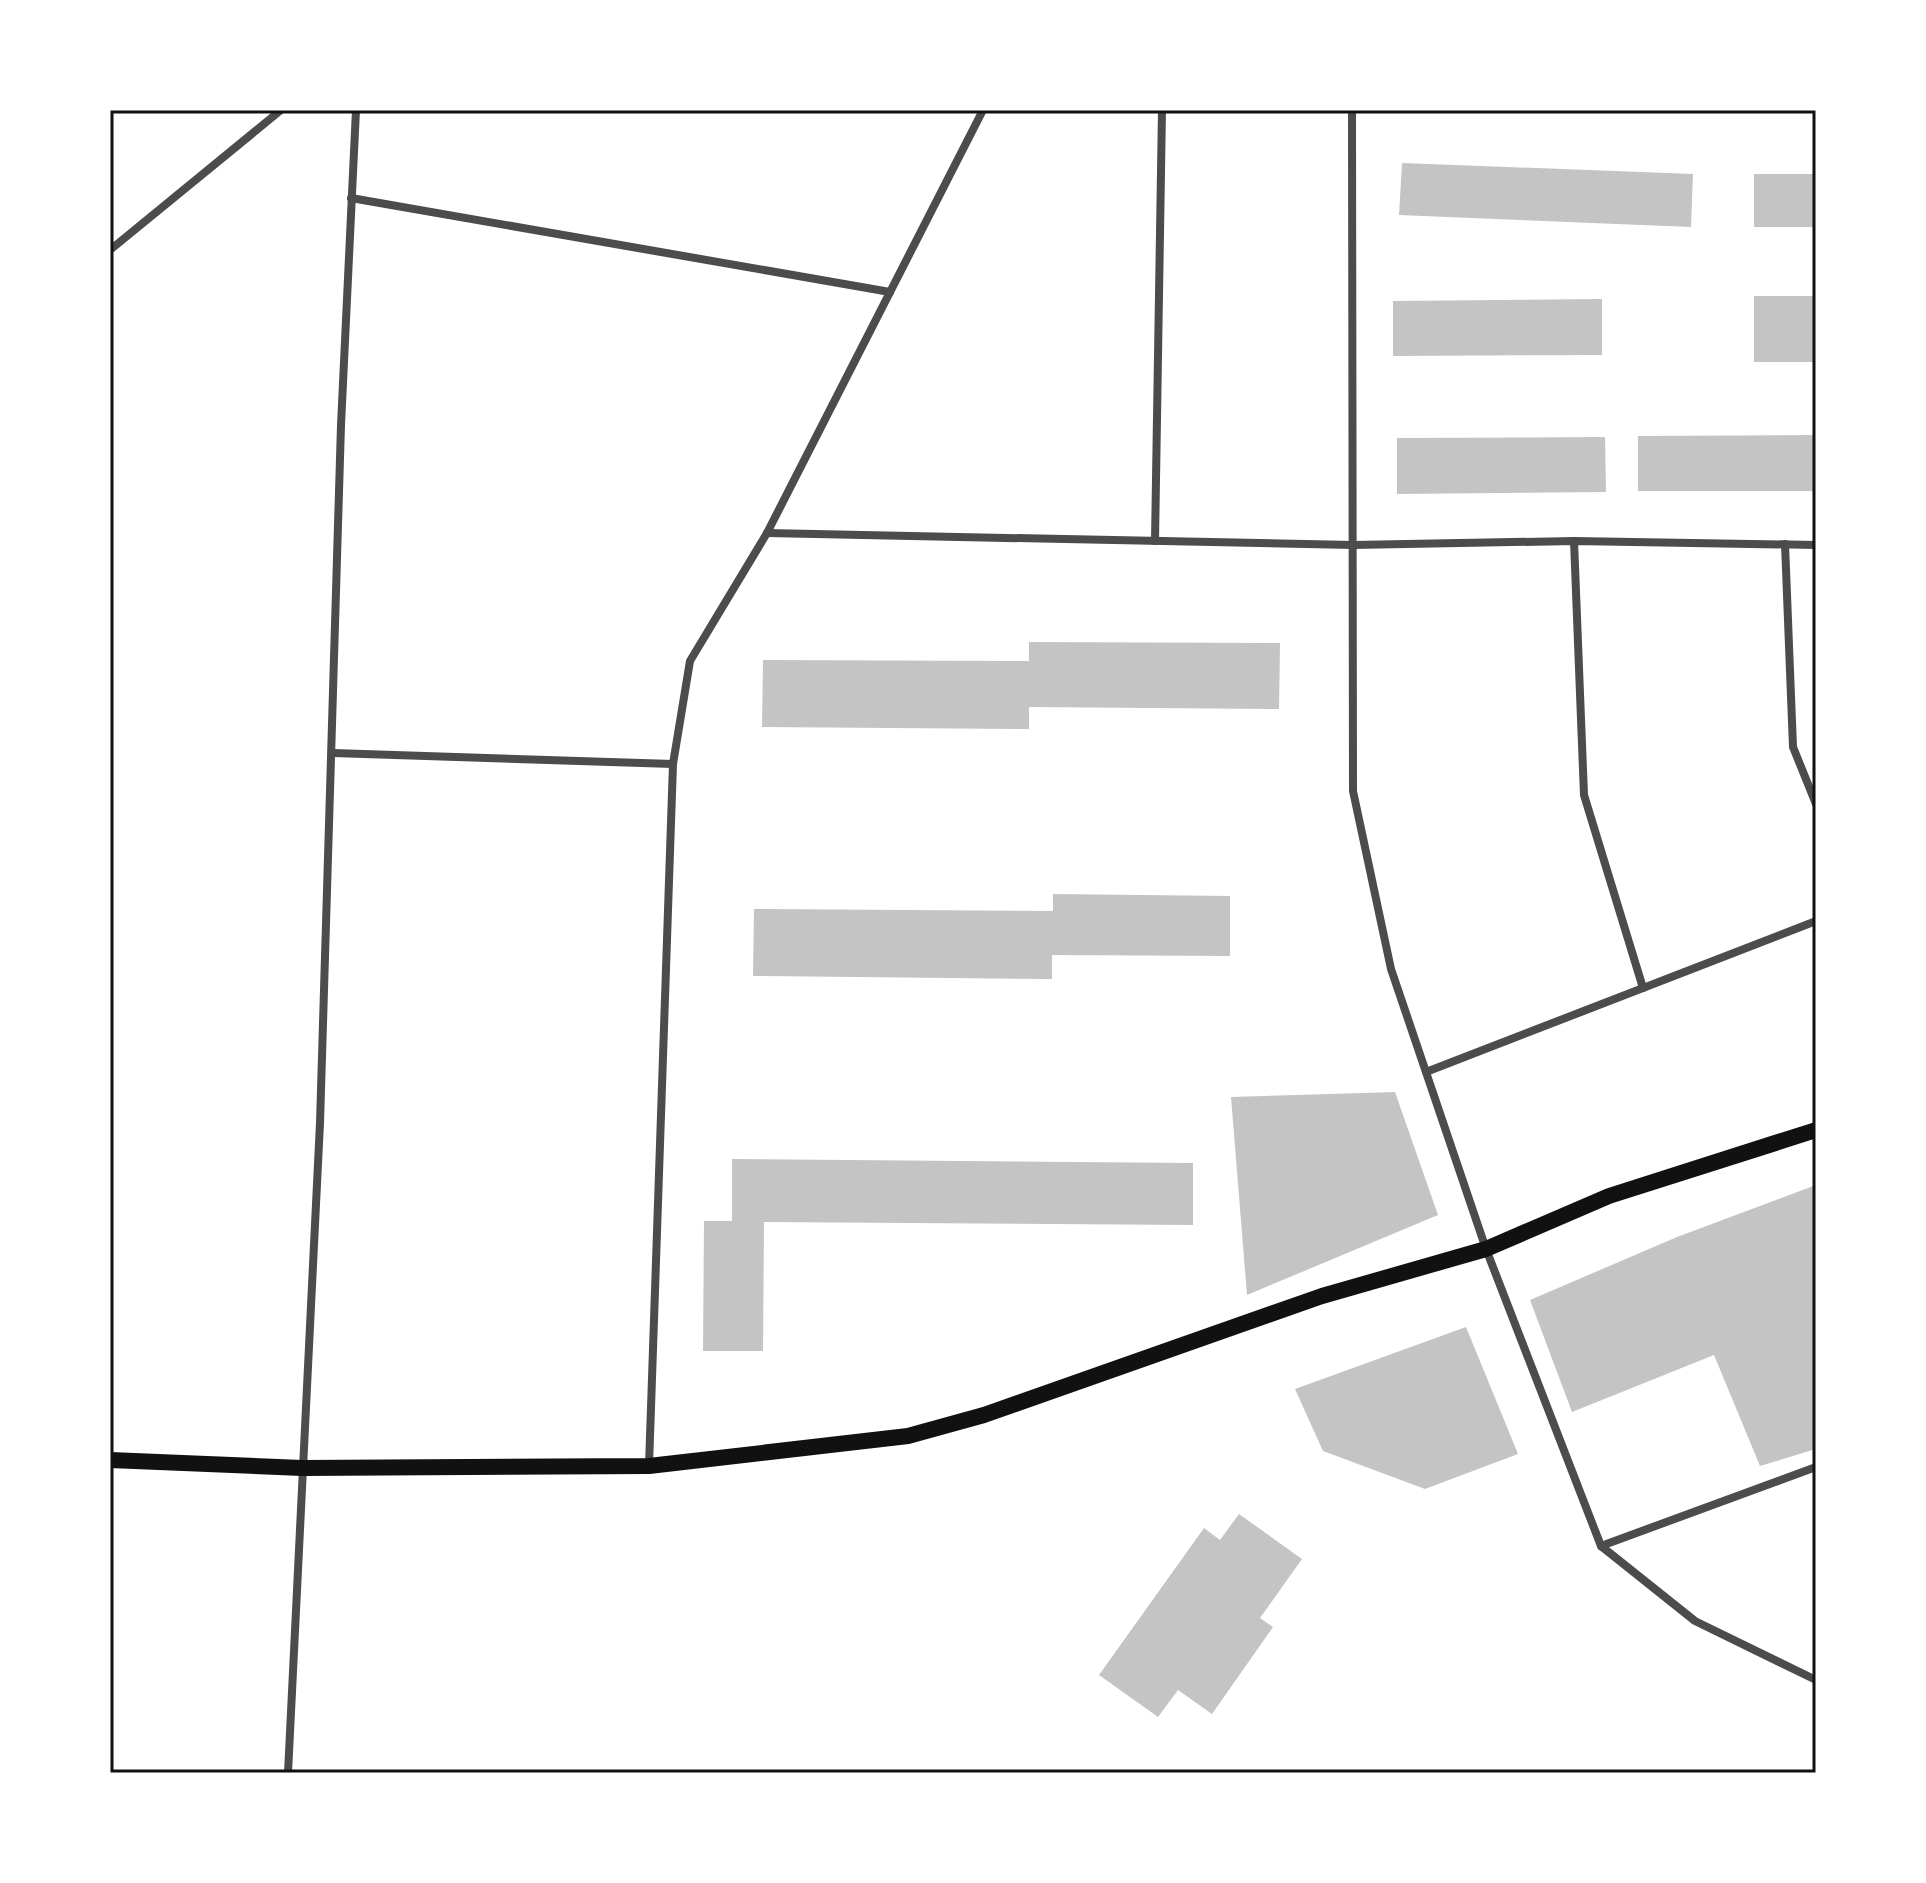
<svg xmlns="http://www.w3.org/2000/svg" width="1926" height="1883" viewBox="0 0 1926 1883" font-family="Jost,sans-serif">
<rect width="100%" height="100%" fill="#fff"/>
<!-- building -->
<g fill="#c4c4c4">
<path d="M1402,163L1693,174L1691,227L1399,215Z"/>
<rect x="1754" y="174" width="62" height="53"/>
<rect x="1754" y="296" width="62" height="66"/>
<path d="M1602,299V355L1393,356V301Z"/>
<path d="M1816,435V491H1638V436Z"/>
<path d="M1605,437L1606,492L1397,494V438Z"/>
<path d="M1029,642L1280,643L1279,709L1029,707V729L762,727L763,660L1029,661Z"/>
<path d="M1053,894L1230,896V956L1052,955V979L753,976L754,909L1053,911Z"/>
<path d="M1395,1092L1438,1215L1247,1295L1231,1097Z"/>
<path d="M732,1159L1193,1163V1225L764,1222L763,1351H703L704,1221H732Z"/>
<path d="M1816,1185V1449L1760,1466L1714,1355L1572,1412L1530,1300L1677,1237Z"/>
<path d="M1466,1327L1518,1454L1425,1489L1323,1451L1295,1389Z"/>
<path d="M1239,1514L1302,1559L1260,1618L1273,1627L1212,1714L1178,1690L1158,1717L1099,1675L1204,1528L1220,1540Z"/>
</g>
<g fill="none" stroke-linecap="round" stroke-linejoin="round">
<!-- minor -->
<g stroke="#4c4c4c" stroke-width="8">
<path d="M1352,110L1353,791L1391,969L1486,1249L1601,1546L1695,1621L1816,1680"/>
<path d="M351,198L890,292"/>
<path d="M110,250L281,110"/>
<path d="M767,533L1353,545L1574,541L1816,545"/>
<path d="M1155,541L1162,110"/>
<path d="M1574,541L1584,795L1643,988"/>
<path d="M1785,544L1793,747L1816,804"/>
<path d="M333,753L673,764"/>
<path d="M1426,1072L1816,921"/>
<path d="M649,1466L673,764L690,661L767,533L983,110"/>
<path d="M1601,1546L1816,1467"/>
<path d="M288,1773L320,1123L341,425L356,110"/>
</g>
<!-- secondary -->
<path stroke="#111" stroke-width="16" d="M110,1460L302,1468L649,1466L908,1436L984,1415L1322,1296L1486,1249L1609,1196L1816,1130"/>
</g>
<!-- border -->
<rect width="1926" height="1883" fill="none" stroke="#ffffff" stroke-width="224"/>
<rect x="112" y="112" width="1702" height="1659" fill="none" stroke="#111" stroke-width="3"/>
</svg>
